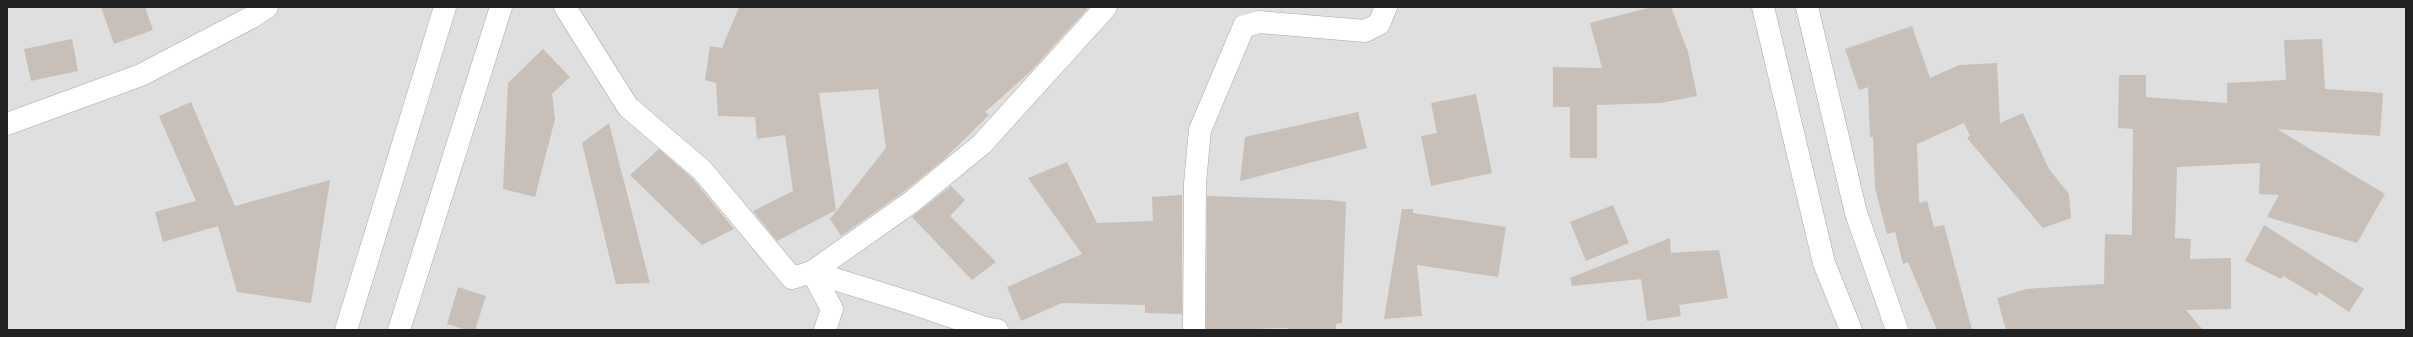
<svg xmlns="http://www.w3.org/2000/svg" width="2413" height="337" viewBox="0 0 2413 337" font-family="'Archivo Narrow',sans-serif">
<rect width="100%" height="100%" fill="#f2efe9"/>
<!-- residential -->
<rect fill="#e0dfdf" x="7" y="7" width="2399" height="323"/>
<!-- building -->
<g fill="#c7bfb8">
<path d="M101,7H145L153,30L114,44Z"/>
<path d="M739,7H1089L1029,73L985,112L989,115L943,160L902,193L841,236L830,219L886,148L878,89L819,93L836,210L777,241L753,211L793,191L785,135L757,139L755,117L718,116L716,83L705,80L710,46L722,48Z"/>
<path d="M1652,7H1671L1688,52L1697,96L1661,103L1597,105V158H1570V107H1553V67L1602,68L1590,23Z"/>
<path d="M1912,26L1930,78L1959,65L1997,63L2000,123L2023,113L2049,169L2069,194L2071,218L2043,228L1967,138L1970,136L1964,123L1917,144L1919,203L1927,201L1934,227L1944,225L1972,330H1937L1908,262L1903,264L1895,232L1887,234L1875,188L1873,137H1870L1868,87L1859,90L1845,49Z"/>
<path d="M72,39L78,71L31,81L24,49Z"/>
<path d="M2322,39L2325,89L2383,93L2380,136L2277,129L2385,194L2357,243L2267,217L2279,195L2259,194L2260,163L2177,167L2175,238L2191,239L2190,259L2231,258V309L2186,310L2203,330H2006L1997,298L2026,289L2104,284L2105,234L2132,235L2133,129L2118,128L2119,75H2146V97L2227,103V83L2286,80L2284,40Z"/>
<path d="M543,49L570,77L552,94L555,119L535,197L503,189L508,83Z"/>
<path d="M1476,94L1492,173L1431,186L1421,136L1437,133L1431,103Z"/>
<path d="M191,102L235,206L330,180L311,303L237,292L218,226L163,242L155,212L196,201L159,116Z"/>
<path d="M1358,112L1367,148L1240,181L1245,137Z"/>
<path d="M609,123L650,283L616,284L582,143Z"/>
<path d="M659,149L693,179L734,229L702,245L630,175Z"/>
<path d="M1067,162L1097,223L1153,221L1152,197L1182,195V314L1145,313V305L1062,303L1021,321L1007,287L1082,254L1028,178Z"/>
<path d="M951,186L965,200L950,216L996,262L972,280L912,217Z"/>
<path d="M1207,196L1329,200L1346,202L1342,323L1336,324V330H1288V328L1206,330Z"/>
<path d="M1613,205L1629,243L1586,261L1570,222Z"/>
<path d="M1402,209H1413V213L1506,227L1498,277L1417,265L1422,316L1384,319Z"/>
<path d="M2264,225L2364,289L2349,312L2319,292L2317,296L2283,276L2281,279L2245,261Z"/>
<path d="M1670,238L1671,253L1719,250L1728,298L1679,305L1681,316L1647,321L1641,279L1572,286L1570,278Z"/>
<path d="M458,287L486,296L475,330H467L447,324Z"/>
</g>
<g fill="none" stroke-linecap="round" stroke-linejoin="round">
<defs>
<g id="street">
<path d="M565,7L628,107L702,170L792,278L812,272L910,203L982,144L1106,7"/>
<path d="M1763,7L1824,263L1851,330"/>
<path d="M1807,7L1856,213L1897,330"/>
<path d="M7,124L141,75L252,17L267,7"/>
<path d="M812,272L918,305L985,328L997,330"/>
<path d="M812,272L832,309L825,330"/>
<path d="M346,330L445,7"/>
<path d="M399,330L501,7"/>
<path d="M1194,330L1195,183L1200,130L1244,26L1259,22L1365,31L1379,24L1386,7"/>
</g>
</defs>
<!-- street casing -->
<use href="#street" stroke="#a9a9a9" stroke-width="23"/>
<!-- street -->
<use href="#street" stroke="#fff" stroke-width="22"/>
</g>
<!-- border -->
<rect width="2413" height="337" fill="none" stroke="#222222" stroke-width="16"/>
</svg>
